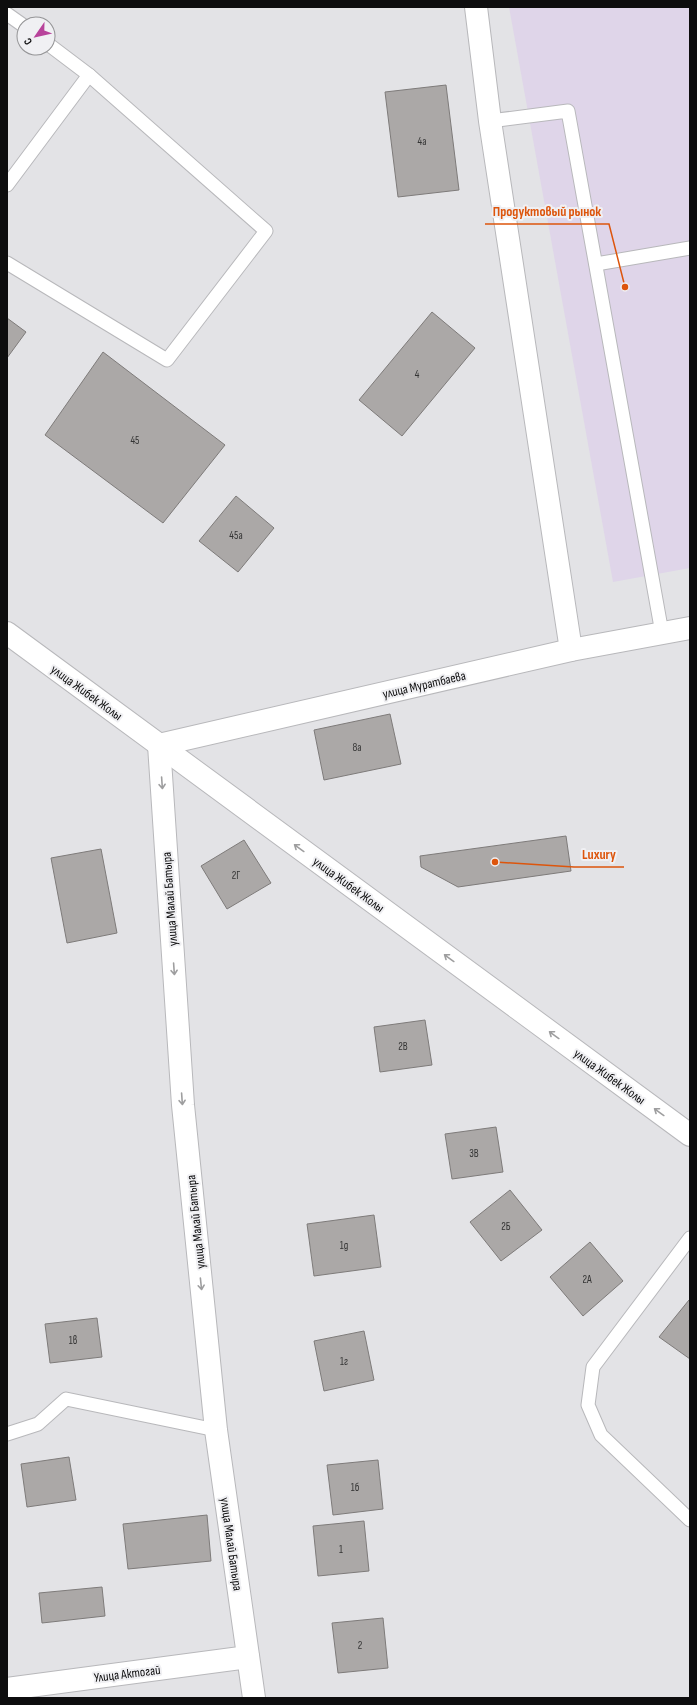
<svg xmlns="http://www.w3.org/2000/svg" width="697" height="1705" viewBox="0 0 697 1705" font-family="'Sofia Sans Condensed',sans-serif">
<rect width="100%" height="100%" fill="#e3e3e6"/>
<!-- commercial -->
<path fill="#dfd5e9" d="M509,7H690V568L613,582Z"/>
<!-- building -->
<g fill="#aba8a7" stroke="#7e7b7a">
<path d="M446,85L459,190L398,197L385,92Z"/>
<path d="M432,312L475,348L402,436L359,400Z"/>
<path d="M7,318L26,332L7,358Z"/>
<path d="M103,352L225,445L163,523L45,435Z"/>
<path d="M236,496L274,528L238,572L199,541Z"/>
<path d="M390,714L401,764L324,780L314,730Z"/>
<path d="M566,836L571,871L458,887L421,867L420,856Z"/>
<path d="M244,840L271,883L227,909L201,866Z"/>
<path d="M101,849L117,933L67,943L51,858Z"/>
<path d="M425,1020L432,1065L380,1072L374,1027Z"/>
<path d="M496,1127L503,1172L452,1179L445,1134Z"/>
<path d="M510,1190L542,1230L501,1261L470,1222Z"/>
<path d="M374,1215L381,1267L314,1276L307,1224Z"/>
<path d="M590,1242L623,1281L583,1316L550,1277Z"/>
<path d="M689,1300L690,1301V1359L659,1337Z"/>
<path d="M97,1318L102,1357L50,1363L45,1324Z"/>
<path d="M364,1331L374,1380L324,1391L314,1341Z"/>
<path d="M69,1457L76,1500L27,1507L21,1464Z"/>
<path d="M378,1460L383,1509L333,1515L327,1465Z"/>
<path d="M207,1515L211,1561L128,1569L123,1524Z"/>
<path d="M364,1521L369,1571L318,1576L313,1526Z"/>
<path d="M102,1587L105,1616L42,1623L39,1593Z"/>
<path d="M383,1618L388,1668L338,1673L332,1623Z"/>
</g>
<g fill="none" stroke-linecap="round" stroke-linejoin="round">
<defs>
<g id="service">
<path d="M7,14L24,26"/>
<path d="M490,121L568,111L662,633"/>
<path d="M7,185L89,75"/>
<path d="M7,263L167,360L266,231L89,75L48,44"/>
<path d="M596,264L690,248"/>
<path d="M690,1238L593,1367L588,1405L601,1435L690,1520"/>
<path d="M7,1434L38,1424L66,1399L216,1430"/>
</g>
<g id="minor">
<path d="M476,7L490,121L571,650"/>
<path d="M7,1689L248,1657"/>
<path d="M254,1698L216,1430L183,1105L159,745L571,650L690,628"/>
</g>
<path id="secondary" d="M7,633L690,1135"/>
</defs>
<!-- service casing -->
<use href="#service" stroke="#b8b8bb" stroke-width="15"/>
<!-- minor casing -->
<use href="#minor" stroke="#b8b8bb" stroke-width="24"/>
<!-- secondary casing -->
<use href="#secondary" stroke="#b8b8bb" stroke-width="24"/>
<!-- service -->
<use href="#service" stroke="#fff" stroke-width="13"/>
<!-- minor -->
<use href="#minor" stroke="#fff" stroke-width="22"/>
<!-- secondary -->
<use href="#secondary" stroke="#fff" stroke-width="22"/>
</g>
<!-- one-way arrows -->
<defs><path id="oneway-shaft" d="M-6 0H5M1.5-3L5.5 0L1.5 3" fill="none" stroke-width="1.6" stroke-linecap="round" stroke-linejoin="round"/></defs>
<g stroke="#9e9e9f">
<use href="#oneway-shaft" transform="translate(162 783) rotate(86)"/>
<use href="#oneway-shaft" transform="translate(299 848) rotate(-144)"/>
<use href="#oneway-shaft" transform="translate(449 958) rotate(-144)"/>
<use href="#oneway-shaft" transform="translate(174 969) rotate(86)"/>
<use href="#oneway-shaft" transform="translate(554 1035) rotate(-144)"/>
<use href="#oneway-shaft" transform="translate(182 1099) rotate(86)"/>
<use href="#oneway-shaft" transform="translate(659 1112) rotate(-144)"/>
<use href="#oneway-shaft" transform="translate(201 1284) rotate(84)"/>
</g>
<g text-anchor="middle" stroke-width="4" stroke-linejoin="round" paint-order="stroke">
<!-- number labels -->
<g font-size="11" fill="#343434">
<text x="422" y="145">4а</text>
<text x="417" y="378">4</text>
<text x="135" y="444">45</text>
<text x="236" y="539">45а</text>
<text x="357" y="751">8а</text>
<text x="236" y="879">2Г</text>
<text x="403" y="1050">2В</text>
<text x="474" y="1157">3В</text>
<text x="506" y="1230">2Б</text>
<text x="344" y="1249">1д</text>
<text x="587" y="1283">2А</text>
<text x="73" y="1344">1в</text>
<text x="344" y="1365">1г</text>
<text x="355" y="1491">1б</text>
<text x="341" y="1553">1</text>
<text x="360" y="1649">2</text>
</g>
<!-- street labels -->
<g font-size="13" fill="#0d0d0e" stroke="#f0f0f3">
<text transform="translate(424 684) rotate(-13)" y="5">улица Муратбаева</text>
<text transform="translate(87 692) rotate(36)" y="5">улица Жибек Жолы</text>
<text transform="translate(349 884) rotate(36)" y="5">улица Жибек Жолы</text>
<text transform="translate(169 899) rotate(-94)" y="5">улица Малай Батыра</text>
<text transform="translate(610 1076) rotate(36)" y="5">улица Жибек Жолы</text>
<text transform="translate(195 1222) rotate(-96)" y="5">улица Малай Батыра</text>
<text transform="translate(232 1544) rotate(82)" y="5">улица Малай Батыра</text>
<text transform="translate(127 1673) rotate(-7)" y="5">Улица Актогай</text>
</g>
</g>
<!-- callouts -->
<path fill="none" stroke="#dd550c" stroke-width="1.5" d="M625 287L609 224H485M495 862L574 867H624"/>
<g fill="#dd550c" stroke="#f0f0f3" stroke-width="1.5">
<circle cx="625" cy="287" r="4"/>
<circle cx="495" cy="862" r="4"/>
</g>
<g font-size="14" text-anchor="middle" font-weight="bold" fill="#dd550c" stroke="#f0f0f3" stroke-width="4" stroke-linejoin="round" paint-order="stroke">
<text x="547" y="216">Продуктовый рынок</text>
<text x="599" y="859">Luxury</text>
</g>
<!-- border -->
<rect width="697" height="1705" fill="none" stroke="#0d0d0e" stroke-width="16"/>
<!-- north arrow -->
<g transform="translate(36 36) rotate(236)"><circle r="19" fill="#f0f0f3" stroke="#959597"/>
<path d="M0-3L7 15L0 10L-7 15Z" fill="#b8439b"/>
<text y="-6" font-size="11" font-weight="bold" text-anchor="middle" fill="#0d0d0e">С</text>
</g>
</svg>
